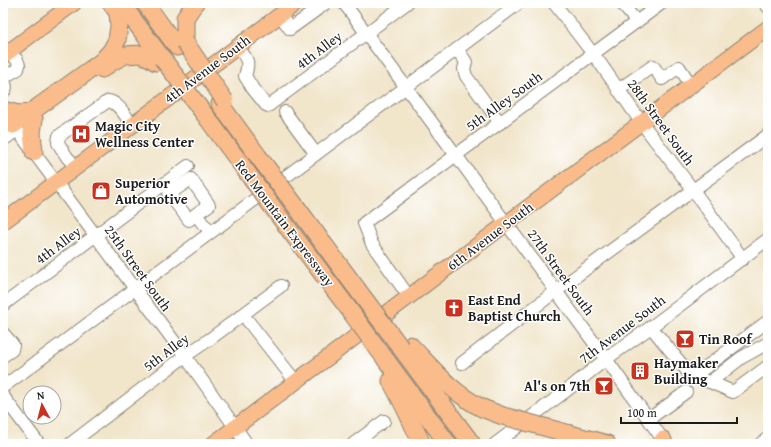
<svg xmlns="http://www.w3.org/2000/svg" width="771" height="447" viewBox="0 0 771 447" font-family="'Gentium Book Plus',serif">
<rect width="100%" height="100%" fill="#fff"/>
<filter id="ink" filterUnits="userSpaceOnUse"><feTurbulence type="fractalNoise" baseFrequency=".025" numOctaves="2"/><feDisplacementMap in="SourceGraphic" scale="8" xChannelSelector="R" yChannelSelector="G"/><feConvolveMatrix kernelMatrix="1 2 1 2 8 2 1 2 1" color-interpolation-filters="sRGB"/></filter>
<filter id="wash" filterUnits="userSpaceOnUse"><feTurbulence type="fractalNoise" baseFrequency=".012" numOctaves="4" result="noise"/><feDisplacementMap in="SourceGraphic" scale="16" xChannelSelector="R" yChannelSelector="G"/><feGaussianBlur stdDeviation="0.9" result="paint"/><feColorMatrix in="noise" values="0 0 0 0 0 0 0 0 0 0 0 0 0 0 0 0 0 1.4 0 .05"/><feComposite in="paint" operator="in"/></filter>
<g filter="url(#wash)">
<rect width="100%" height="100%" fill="#f1e5ca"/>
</g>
<g filter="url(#ink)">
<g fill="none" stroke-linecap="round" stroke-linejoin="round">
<defs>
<g id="minor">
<path d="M344,3L606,359L666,444"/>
<path d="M554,3L600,63L641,122L693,190L743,259"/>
<path d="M621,3L637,22"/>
<path d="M765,3L768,7"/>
<path d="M280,15L290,29L326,3"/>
<path d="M238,47C247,59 250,61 245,76L253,89L266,105L268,106L407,3"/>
<path d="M457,49L466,62L464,69L466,76L500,123"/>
<path d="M618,90L653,66L662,79L679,67L691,85"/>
<path d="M3,92C7,89 6,85 4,81L6,76L18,69L19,65L17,60L9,51"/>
<path d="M285,112L316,154"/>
<path d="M9,119L185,356L247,444"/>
<path d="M3,140L17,130"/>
<path d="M76,167L67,157L58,143L59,136L105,103L109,101C120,104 126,117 132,125"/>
<path d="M196,214L209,205L191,179L169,194L189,220L196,214L203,224L212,231"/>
<path d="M409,297L372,244L364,223L662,3"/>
<path d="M3,305L188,166"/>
<path d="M248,321L296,382"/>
<path d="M651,327L692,377"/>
<path d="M3,333L13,345L12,350L3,356"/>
<path d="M462,363L556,291L768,135"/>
<path d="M692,377L698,373L768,321"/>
<path d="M692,377L710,382L741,358L768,343"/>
<path d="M710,382L733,392L768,366"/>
<path d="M3,387L519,3"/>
<path d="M3,396L39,444"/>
<path d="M649,419L686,392"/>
<path d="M70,444L185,356L210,339L281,286"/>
<path d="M353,444L384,421"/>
<path d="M495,444L566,391L606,359L651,327L768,239"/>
<path d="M760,444L768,438"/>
</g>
<g id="major">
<path d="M3,56L74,3"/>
<path d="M3,222L296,3"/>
<path d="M213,444L507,223L768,28"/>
</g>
<g id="highway">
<path d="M121,3L162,58"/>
<path d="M145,3L177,47"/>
<path d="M185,42V18L195,3"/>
<path d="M102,69L112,62L125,55L141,54L150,58L156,62"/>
<path d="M220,104L258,156"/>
<path d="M3,110L18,114L30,113"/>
<path d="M205,115L243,167"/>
<path d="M13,125L101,62L111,51L117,40L119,26L118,13L111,3"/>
<path d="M34,152L32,133L34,119"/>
<path d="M298,209L357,289"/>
<path d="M282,220L342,300"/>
<path d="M410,345C433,369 452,393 482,408"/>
<path d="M401,348L472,444"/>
<path d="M386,360L448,444"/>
<path d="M391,381L405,408L422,444"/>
<path d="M570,434L607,444"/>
<path d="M663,440L664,444"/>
</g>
</defs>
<!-- minor casing -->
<use href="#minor" stroke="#868073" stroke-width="14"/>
<!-- major casing -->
<use href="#major" stroke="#868073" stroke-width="17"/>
<!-- highway casing -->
<use href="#highway" stroke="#868073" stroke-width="19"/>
<!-- minor -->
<use href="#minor" stroke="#fff" stroke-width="12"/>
<!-- major -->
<use href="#major" stroke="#fabc8b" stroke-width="15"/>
<!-- highway -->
<use href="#highway" stroke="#fabc8b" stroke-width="17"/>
<defs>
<g id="highway-bridge">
<path d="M185,42L225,101"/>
<path d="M162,58L205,115"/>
<path d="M258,156L298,209"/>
<path d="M243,167L282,220"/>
<path d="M357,289L401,348"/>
<path d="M342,300L386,360"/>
<path d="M482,408L503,416L570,434"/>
</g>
</defs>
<!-- highway-bridge casing -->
<use href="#highway-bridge" stroke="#868073" stroke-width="19" stroke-linecap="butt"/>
<!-- highway-bridge -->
<use href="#highway-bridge" stroke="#fabc8b" stroke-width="17"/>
</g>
</g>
<!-- icons -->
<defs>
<symbol id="hospital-square" viewBox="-11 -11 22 22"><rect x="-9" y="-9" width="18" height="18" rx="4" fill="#c8321e" stroke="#fff"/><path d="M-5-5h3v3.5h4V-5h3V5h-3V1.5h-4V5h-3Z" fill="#fff"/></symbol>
<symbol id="shop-square" viewBox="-11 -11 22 22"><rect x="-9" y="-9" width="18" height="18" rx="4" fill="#c8321e" stroke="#fff"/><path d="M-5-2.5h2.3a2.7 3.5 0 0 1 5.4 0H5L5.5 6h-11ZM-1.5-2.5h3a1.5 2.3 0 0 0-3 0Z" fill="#fff"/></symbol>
<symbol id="church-square" viewBox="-11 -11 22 22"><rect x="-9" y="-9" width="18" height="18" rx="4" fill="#c8321e" stroke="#fff"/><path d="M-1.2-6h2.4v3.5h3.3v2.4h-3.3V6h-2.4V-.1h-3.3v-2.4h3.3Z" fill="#fff"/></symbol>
<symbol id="bar-square" viewBox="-11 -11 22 22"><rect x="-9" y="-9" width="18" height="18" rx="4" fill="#c8321e" stroke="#fff"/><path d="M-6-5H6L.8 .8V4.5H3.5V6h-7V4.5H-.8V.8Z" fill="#fff"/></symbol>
<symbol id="building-square" viewBox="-11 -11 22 22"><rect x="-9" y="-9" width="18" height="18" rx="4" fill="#c8321e" stroke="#fff"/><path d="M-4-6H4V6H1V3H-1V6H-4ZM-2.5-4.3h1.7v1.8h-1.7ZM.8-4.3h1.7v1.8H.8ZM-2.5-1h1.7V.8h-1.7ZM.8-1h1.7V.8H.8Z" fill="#fff"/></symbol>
</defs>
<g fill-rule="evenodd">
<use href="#hospital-square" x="70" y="123" width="22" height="22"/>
<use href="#shop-square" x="90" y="180" width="22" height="22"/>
<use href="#church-square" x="443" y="297" width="22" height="22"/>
<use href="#bar-square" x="674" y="328" width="22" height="22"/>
<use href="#building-square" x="629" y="360" width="22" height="22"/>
<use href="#bar-square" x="593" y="375" width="22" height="22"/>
</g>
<g text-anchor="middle" stroke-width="3" stroke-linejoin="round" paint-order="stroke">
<!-- street labels -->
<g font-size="14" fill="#1c1c1c" stroke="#fff">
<text transform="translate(319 50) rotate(-37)" y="5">4th Alley</text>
<text transform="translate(207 69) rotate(-37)" y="5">4th Avenue South</text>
<text transform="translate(504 101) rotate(-36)" y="5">5th Alley South</text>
<text transform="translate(661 122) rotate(54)" y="5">28th Street South</text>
<text transform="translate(285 223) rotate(53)" y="5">Red Mountain Expressway</text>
<text transform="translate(490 236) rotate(-37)" y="5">6th Avenue South</text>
<text transform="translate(58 245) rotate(-37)" y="5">4th Alley</text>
<text transform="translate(138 268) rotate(54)" y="5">25th Street South</text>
<text transform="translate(561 272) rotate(54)" y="5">27th Street South</text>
<text transform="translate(622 329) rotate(-37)" y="5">7th Avenue South</text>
<text transform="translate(166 352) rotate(-37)" y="5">5th Alley</text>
</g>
<!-- poi labels -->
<g font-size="14" font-weight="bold" fill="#1c1c1c" stroke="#fff" text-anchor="start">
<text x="95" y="131">Magic City<tspan x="95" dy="16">Wellness Center</tspan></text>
<text x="115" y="188">Superior<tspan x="115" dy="16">Automotive</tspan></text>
<text x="468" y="305">East End<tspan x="468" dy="16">Baptist Church</tspan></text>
<text x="699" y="344">Tin Roof</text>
<text x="654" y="368">Haymaker<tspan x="654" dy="16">Building</tspan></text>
<text x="590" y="391" text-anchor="end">Al's on 7th</text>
</g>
</g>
<!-- margin -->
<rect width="771" height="447" fill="none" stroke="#fff" stroke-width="16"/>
<!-- north arrow -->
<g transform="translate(42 405) rotate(353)"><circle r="19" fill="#ffffff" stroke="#a4a4a4"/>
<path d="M0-3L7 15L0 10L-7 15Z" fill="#c8321e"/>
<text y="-6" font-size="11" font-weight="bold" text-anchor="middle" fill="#1c1c1c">N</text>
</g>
<!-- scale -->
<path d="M621 417v6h116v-6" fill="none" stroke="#1c1c1c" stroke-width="2"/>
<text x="627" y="417" font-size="12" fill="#1c1c1c" stroke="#ffffff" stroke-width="3" paint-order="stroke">100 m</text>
</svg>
